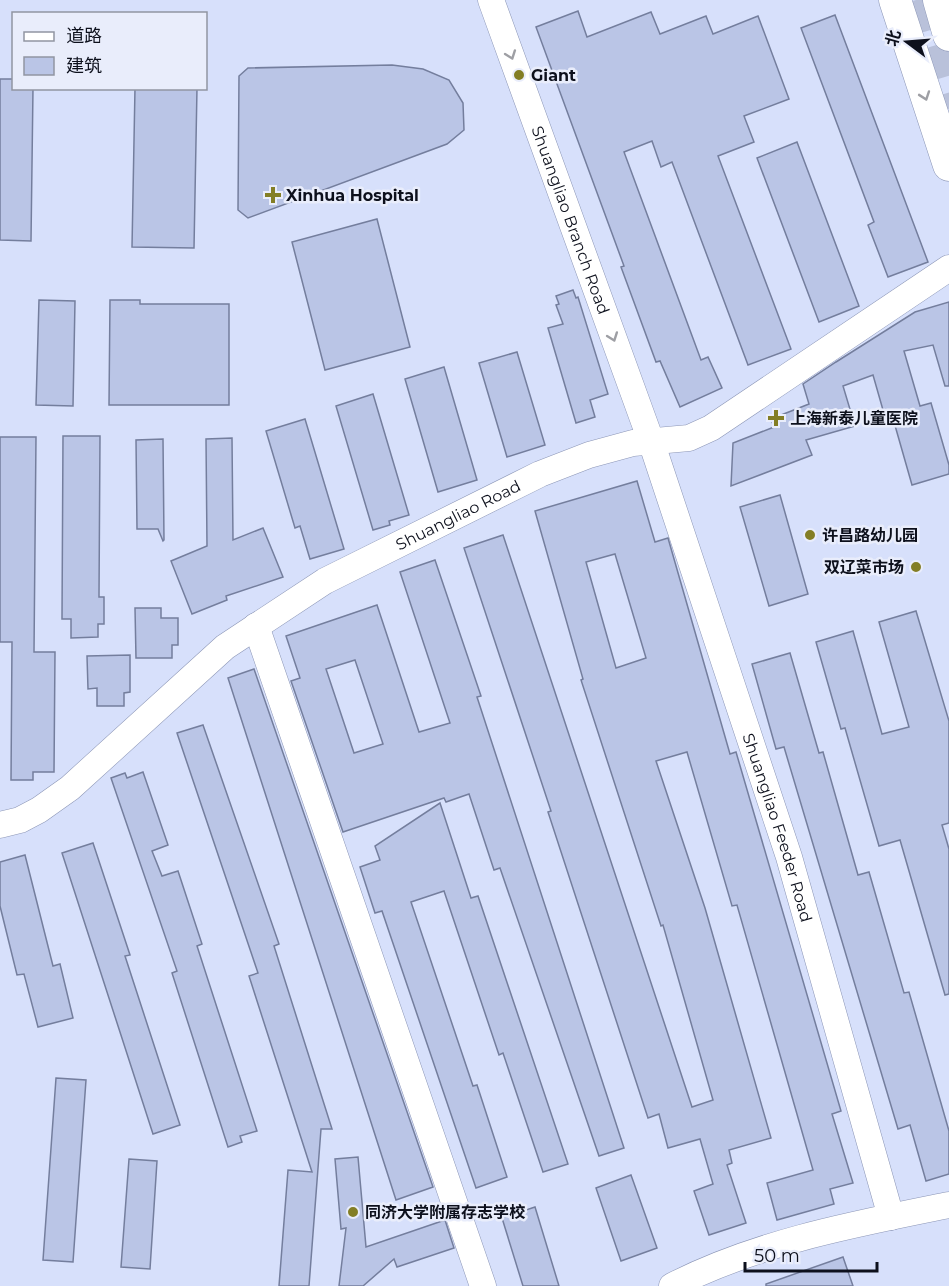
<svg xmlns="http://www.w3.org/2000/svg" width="949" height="1286" viewBox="0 0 949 1286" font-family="Montserrat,'Noto Sans SC',sans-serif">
<rect width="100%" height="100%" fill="#d7e0fb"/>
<!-- building -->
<g fill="#bac5e6" stroke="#747e9d" stroke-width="1.5" fill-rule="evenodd">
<path d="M578,11L587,37L651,12L660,34L706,16L713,34L758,16L789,99L744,116L754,142L718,156L791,349L748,365L672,162L661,167L652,141L624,152L701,360L708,357L722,388L680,407L660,361L656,362L621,267L624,266L536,27Z"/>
<path d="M835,15L928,262L888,277L868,225L874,222L801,28Z"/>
<path d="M392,65L423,69L449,80L463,103L464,130L447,144L248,218L238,210L239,76L248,68Z"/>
<path d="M0,79H14V88H33L31,241L0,240Z"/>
<path d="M135,88H197L194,248L132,247Z"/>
<path d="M797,142L859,306L819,322L757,158Z"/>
<path d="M377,219L410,347L325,370L292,242Z"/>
<path d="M573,290L576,298L578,297L608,394L590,400L595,417L576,423L548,328L563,324L556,305L559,304L556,296Z"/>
<path d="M39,300L75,301L73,406L36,405Z"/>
<path d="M110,300H140V304H229V405H109Z"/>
<path d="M949,302V386H945L933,345L904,351L920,406L931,403L949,465V474L912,485L892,415L885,417L873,375L843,386L855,426L806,440L812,455L731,486L733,443L774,427L771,419L809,404L803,384L836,362L915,312Z"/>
<path d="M517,352L545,445L507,457L479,363Z"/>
<path d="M444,367L477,480L438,492L405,379Z"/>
<path d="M373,394L409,515L389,521L390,525L373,530L336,406Z"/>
<path d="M305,419L344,549L310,559L300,526L295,528L266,431Z"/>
<path d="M63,436H100L99,597H104V624H98V637L71,638V619H62Z"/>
<path d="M0,437H36L34,652H55L54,772H33V780H11L12,642H0Z"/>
<path d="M232,438L233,540L263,528L283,577L226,596L227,600L192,614L171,561L207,546L206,439Z"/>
<path d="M163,439L164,540L163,541L158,529H137L136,440Z"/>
<path d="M637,481L655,542L668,538L730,754L736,752L841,1111L832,1114L853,1183L830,1189L834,1204L777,1220L767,1183L813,1170L737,905L732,906L687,752L656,761L705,908L771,1138L729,1150L732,1163L727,1165L746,1223L709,1235L694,1191L713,1184L700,1139L668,1148L659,1114L648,1118L548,812L551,811L464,548L503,535L692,1107L713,1100L663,925L661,926L581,680L583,679L535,511ZM615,554L646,658L616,668L586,562Z"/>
<path d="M780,495L808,594L769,606L740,507Z"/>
<path d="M435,560L481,696L477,697L624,1148L599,1156L500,868L494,870L469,794L446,802L444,798L343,832L291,681L300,678L286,636L377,605L419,732L450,723L400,572ZM355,660L383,744L354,753L326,669Z"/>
<path d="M135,608H161V618H178V645H172V658H136Z"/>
<path d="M916,611L949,721V823L942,825L949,849V994L945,995L900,840L879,846L845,728L841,729L816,642L853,631L882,734L909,727L879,622Z"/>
<path d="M790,653L819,753L823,752L858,875L869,872L904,993L909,992L949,1131V1174L926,1181L910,1125L898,1129L784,747L776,749L752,664Z"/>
<path d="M130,655V692L124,693V706H97V688L88,689L87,656Z"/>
<path d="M254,669L433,1187L396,1200L228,678Z"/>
<path d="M203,725L279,944L274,946L332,1129H321L309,1286H279L288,1170L312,1172L249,976L258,973L177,733Z"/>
<path d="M143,772L168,845L152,851L162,876L178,871L202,944L197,946L257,1131L240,1136L242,1142L228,1147L172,973L177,971L111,778L125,773L127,778Z"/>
<path d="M440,803L471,898L478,896L568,1164L543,1172L503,1053L499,1055L444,891L411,902L473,1086L477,1085L507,1177L476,1188L382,911L375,913L360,867L380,860L375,846Z"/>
<path d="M93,843L130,955L125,956L180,1125L153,1134L62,853Z"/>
<path d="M25,855L53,966L60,964L73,1018L38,1027L24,974L17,975L0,906V862Z"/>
<path d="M56,1078L86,1080L73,1262L43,1260Z"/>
<path d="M358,1157L366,1247L445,1220L454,1248L397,1267L394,1259L363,1286H339L346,1228L341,1229L335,1159Z"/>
<path d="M129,1159L157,1161L150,1269L121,1267Z"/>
<path d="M631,1175L657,1248L621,1261L596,1188Z"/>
<path d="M535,1207L559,1286H523L502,1218Z"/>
<path d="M843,1257L853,1286H766V1284Z"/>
</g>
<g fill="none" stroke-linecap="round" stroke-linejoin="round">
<!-- highway-tunnel -->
<path stroke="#b9c1da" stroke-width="33" stroke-dasharray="33 16" stroke-linecap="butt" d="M916,0L949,109"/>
<defs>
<g id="minor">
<path id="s1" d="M491,0L651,441L789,857L891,1217"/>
<path d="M256,626L483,1286"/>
<path id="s2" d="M0,825L20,820L39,810L70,788L225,647L325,581L540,474L589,455L633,443L689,438L711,428L949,268"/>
<path d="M672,1286C758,1242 855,1224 949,1205"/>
</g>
<g id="major">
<path d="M895,0L949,165"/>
<path d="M939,0L949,35"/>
</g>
</defs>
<!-- minor casing -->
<use href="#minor" stroke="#8c96b6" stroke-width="27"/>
<!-- major casing -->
<use href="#major" stroke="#8c96b6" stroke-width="33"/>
<!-- minor -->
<use href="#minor" stroke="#fff" stroke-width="26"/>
<!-- major -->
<use href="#major" stroke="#fff" stroke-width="32"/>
</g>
<!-- one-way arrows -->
<defs><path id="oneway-chevron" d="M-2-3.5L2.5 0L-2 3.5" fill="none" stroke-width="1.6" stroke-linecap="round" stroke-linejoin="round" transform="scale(1.5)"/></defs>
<g stroke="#9e9fa4">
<use href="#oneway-chevron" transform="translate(511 55) rotate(70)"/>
<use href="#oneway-chevron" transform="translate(925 96) rotate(71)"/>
<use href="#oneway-chevron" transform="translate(613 337) rotate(70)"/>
</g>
<!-- markers -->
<g fill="#837e25" stroke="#e9edfb" stroke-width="2">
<circle cx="519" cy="75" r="6"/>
<path d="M270 186h6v6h6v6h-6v6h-6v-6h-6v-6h6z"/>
<path d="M773 409h6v6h6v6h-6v6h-6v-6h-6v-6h6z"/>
<circle cx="810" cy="535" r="6"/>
<circle cx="916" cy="567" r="6"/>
<circle cx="353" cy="1212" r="6"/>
</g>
<g text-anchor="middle" stroke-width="5" stroke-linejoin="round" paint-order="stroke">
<!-- poi labels -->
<g font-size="16" font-weight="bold" fill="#0d101c" stroke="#e9edfb" text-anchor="start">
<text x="531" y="81">Giant</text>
<text x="286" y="201">Xinhua Hospital</text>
<text x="790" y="424">上海新泰儿童医院</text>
<text x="822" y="541">许昌路幼儿园</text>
<text x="904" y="573" text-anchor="end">双辽菜市场</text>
<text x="365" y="1218">同济大学附属存志学校</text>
</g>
<!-- street labels -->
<g font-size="16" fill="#0d101c" stroke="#e9edfb">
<text dy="6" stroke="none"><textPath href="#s1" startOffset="234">Shuangliao Branch Road</textPath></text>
<text dy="6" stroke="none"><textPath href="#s2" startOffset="558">Shuangliao Road</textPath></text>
<text dy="6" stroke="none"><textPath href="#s1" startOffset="876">Shuangliao Feeder Road</textPath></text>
</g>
</g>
<!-- legend -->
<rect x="12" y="12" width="195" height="78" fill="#e9edfb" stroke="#9195a2" stroke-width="1.5"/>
<rect x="24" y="32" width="30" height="9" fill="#ffffff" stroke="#9195a2" stroke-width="1.5"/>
<text x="66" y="42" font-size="18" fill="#0d101c">道路</text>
<rect x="24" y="57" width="30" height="18" fill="#bac5e6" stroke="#9195a2" stroke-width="1.5"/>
<text x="66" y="72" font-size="18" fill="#0d101c">建筑</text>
<!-- north arrow -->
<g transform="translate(907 42) rotate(286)" stroke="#e9edfb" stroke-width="4.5" paint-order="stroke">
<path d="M0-4.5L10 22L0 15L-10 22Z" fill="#0d101c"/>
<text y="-9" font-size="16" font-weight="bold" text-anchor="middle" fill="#0d101c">北</text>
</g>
<!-- scale -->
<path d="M745 1262v9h132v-9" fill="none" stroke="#0d101c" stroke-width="3"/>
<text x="754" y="1262" font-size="18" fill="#0d101c" stroke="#e9edfb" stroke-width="4.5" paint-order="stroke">50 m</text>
</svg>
